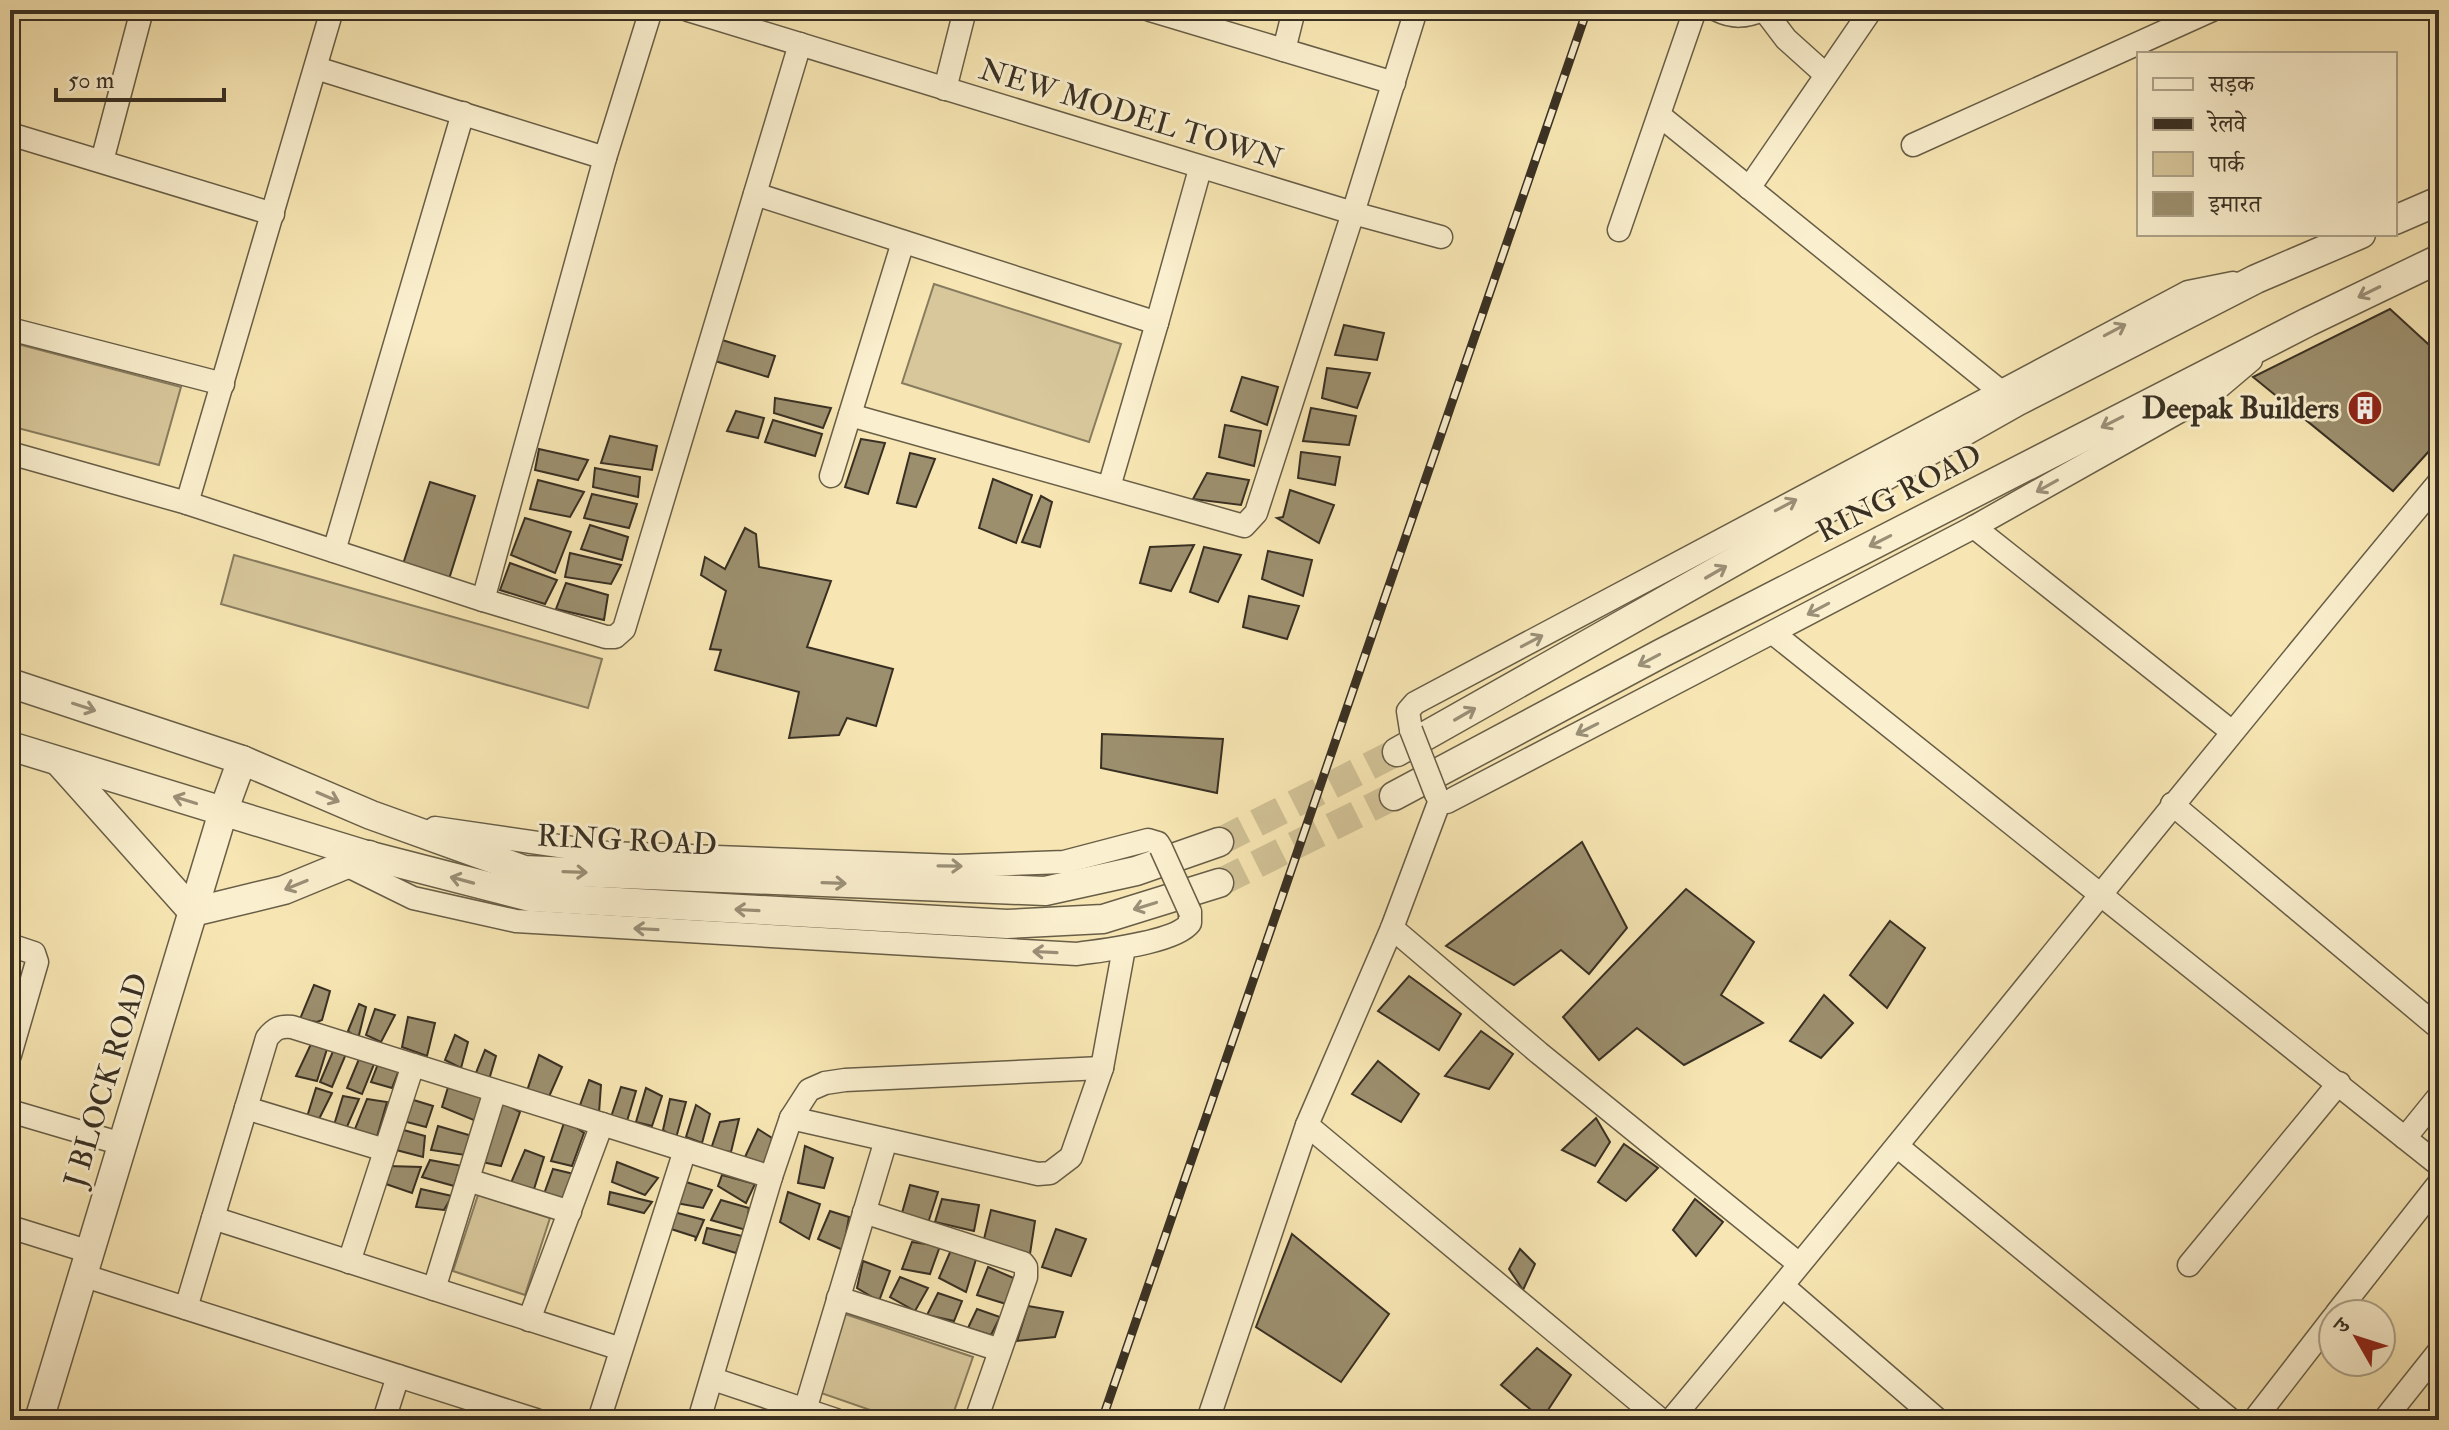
<svg xmlns="http://www.w3.org/2000/svg" width="2449" height="1430" viewBox="0 0 2449 1430" font-family="'IM FELL Double Pica','Noto Serif Devanagari',serif">
<rect width="100%" height="100%" fill="#f7e6b3"/>
<filter id="stains"><feTurbulence type="fractalNoise" baseFrequency=".0025" numOctaves="4"/><feColorMatrix values="0 0 0 0 .2 0 0 0 0 .09 0 0 0 0 .02 0 0 0 .5 -.17"/></filter>
<radialGradient id="worn" r=".72"><stop offset=".6" stop-color="#630" stop-opacity="0"/><stop offset="1" stop-color="#630" stop-opacity=".3"/></radialGradient>
<!-- green -->
<g fill="#d7c79b" stroke="#887c5f" stroke-width="2">
<path d="M934,284L1121,344L1089,442L902,383Z"/>
<path d="M10,342L181,387L159,465L10,426Z"/>
<path d="M234,555L602,659L588,708L221,604Z"/>
<path d="M478,1195L550,1218L525,1295L453,1271Z"/>
<path d="M845,1314L973,1357L951,1420H899L818,1392Z"/>
</g>
<!-- building -->
<g fill="#9c8f6e" stroke="#393023" stroke-width="2">
<path d="M2390,309L2439,354V440L2393,491L2253,377Z"/>
<path d="M1344,325L1384,333L1377,360L1335,355Z"/>
<path d="M722,340L775,356L768,377L715,361Z"/>
<path d="M1327,368L1370,373L1357,408L1322,398Z"/>
<path d="M1242,377L1278,387L1267,425L1231,411Z"/>
<path d="M775,398L831,408L823,428L774,413Z"/>
<path d="M1311,408L1356,416L1349,445L1303,441Z"/>
<path d="M736,411L764,418L758,438L727,431Z"/>
<path d="M773,420L822,434L815,456L765,442Z"/>
<path d="M1225,425L1261,431L1254,466L1219,457Z"/>
<path d="M610,436L657,446L652,470L601,463Z"/>
<path d="M861,439L885,443L868,494L845,487Z"/>
<path d="M539,449L588,460L578,480L535,470Z"/>
<path d="M1301,452L1340,457L1335,485L1298,478Z"/>
<path d="M910,453L935,459L916,507L897,503Z"/>
<path d="M595,468L640,477L638,497L593,487Z"/>
<path d="M1207,473L1249,480L1241,505L1193,499Z"/>
<path d="M993,479L1032,495L1016,543L979,528Z"/>
<path d="M538,480L584,492L570,517L530,509Z"/>
<path d="M430,482L475,496L449,579L403,564Z"/>
<path d="M1290,490L1334,505L1319,543L1277,518L1283,517Z"/>
<path d="M592,494L637,504L629,528L584,518Z"/>
<path d="M1041,496L1052,502L1040,547L1022,542Z"/>
<path d="M525,518L571,532L555,573L511,555Z"/>
<path d="M590,525L628,537L622,560L581,549Z"/>
<path d="M745,528L756,534L759,567L831,581L807,647L893,669L876,726L847,718L839,735L789,738L799,692L715,670L721,650L710,649L726,591L701,575L705,557L725,569Z"/>
<path d="M1194,545L1171,591L1140,583L1150,547Z"/>
<path d="M1204,547L1241,555L1218,602L1190,592Z"/>
<path d="M1268,551L1312,560L1303,596L1262,579Z"/>
<path d="M570,553L621,565L611,584L565,577Z"/>
<path d="M510,563L557,580L545,604L500,590Z"/>
<path d="M566,583L608,595L604,620L556,609Z"/>
<path d="M1249,596L1299,606L1287,639L1243,627Z"/>
<path d="M1102,734L1223,739L1217,793L1101,768Z"/>
<path d="M1582,842L1627,928L1589,974L1561,950L1514,985L1446,946Z"/>
<path d="M1686,889L1754,942L1721,995L1763,1023L1684,1065L1637,1028L1599,1060L1563,1017Z"/>
<path d="M1890,921L1925,948L1887,1008L1850,975Z"/>
<path d="M1409,976L1461,1014L1439,1050L1378,1011Z"/>
<path d="M314,985L330,991L322,1020L317,1022L300,1019Z"/>
<path d="M1824,995L1853,1023L1821,1058L1790,1041Z"/>
<path d="M359,1004L366,1007L358,1039L348,1031Z"/>
<path d="M375,1009L395,1015L381,1042L366,1035Z"/>
<path d="M408,1017L435,1023L427,1056L402,1047Z"/>
<path d="M1481,1031L1513,1054L1489,1089L1445,1076Z"/>
<path d="M455,1035L468,1042L461,1068L445,1060Z"/>
<path d="M311,1044L327,1049L317,1081L296,1076Z"/>
<path d="M334,1049L346,1054L332,1087L320,1082Z"/>
<path d="M485,1050L496,1056L488,1083L474,1078Z"/>
<path d="M539,1055L562,1067L548,1099L527,1091Z"/>
<path d="M359,1059L374,1064L362,1094L347,1088Z"/>
<path d="M1378,1061L1419,1094L1401,1122L1352,1094Z"/>
<path d="M378,1064L399,1070L392,1088L371,1082Z"/>
<path d="M589,1080L601,1085L599,1113L579,1108Z"/>
<path d="M449,1084L484,1097L476,1121L442,1107Z"/>
<path d="M621,1087L636,1091L627,1121L611,1117Z"/>
<path d="M316,1088L332,1093L317,1123L306,1120Z"/>
<path d="M646,1088L662,1096L652,1126L636,1122Z"/>
<path d="M343,1096L359,1099L346,1129L334,1125Z"/>
<path d="M407,1098L433,1106L426,1127L403,1121Z"/>
<path d="M367,1099L387,1102L376,1140L355,1129Z"/>
<path d="M670,1099L686,1102L676,1138L663,1130Z"/>
<path d="M501,1102L520,1112L501,1166L482,1162Z"/>
<path d="M696,1105L710,1114L702,1143L686,1137Z"/>
<path d="M1596,1118L1610,1142L1595,1166L1562,1150Z"/>
<path d="M739,1119L731,1152L711,1149L720,1122Z"/>
<path d="M565,1120L584,1133L572,1166L551,1161Z"/>
<path d="M438,1126L472,1136L465,1155L431,1150Z"/>
<path d="M400,1129L425,1136L423,1157L396,1150Z"/>
<path d="M758,1129L772,1138L766,1164L745,1157Z"/>
<path d="M1624,1144L1658,1168L1626,1201L1598,1182Z"/>
<path d="M805,1146L833,1158L824,1188L798,1183Z"/>
<path d="M525,1150L544,1157L534,1189L510,1185Z"/>
<path d="M430,1160L462,1166L454,1186L422,1177Z"/>
<path d="M617,1162L658,1178L645,1195L612,1182Z"/>
<path d="M388,1166L421,1167L412,1193L383,1183Z"/>
<path d="M553,1169L574,1174L564,1198L544,1194Z"/>
<path d="M722,1175L755,1184L746,1203L718,1186Z"/>
<path d="M686,1182L712,1190L703,1208L676,1203Z"/>
<path d="M910,1185L938,1192L928,1223L902,1213Z"/>
<path d="M421,1189L452,1196L444,1210L416,1207Z"/>
<path d="M610,1192L652,1202L644,1213L608,1204Z"/>
<path d="M788,1192L820,1204L809,1239L780,1222Z"/>
<path d="M942,1199L979,1205L974,1231L935,1222Z"/>
<path d="M1695,1199L1723,1222L1696,1256L1673,1230Z"/>
<path d="M721,1200L749,1208L746,1230L711,1220Z"/>
<path d="M991,1210L1035,1221L1030,1254L984,1239Z"/>
<path d="M830,1211L849,1217L843,1250L818,1239Z"/>
<path d="M674,1212L704,1220L695,1241L696,1237L668,1228Z"/>
<path d="M707,1228L742,1236L736,1253L703,1243Z"/>
<path d="M1056,1229L1086,1239L1071,1276L1042,1267Z"/>
<path d="M1292,1234L1389,1314L1341,1382L1256,1327Z"/>
<path d="M912,1242L940,1246L930,1274L902,1269Z"/>
<path d="M1520,1249L1535,1264L1523,1290L1509,1269Z"/>
<path d="M951,1250L977,1256L966,1292L939,1278Z"/>
<path d="M863,1261L890,1271L879,1301L857,1288Z"/>
<path d="M988,1267L1016,1279L1006,1304L977,1295Z"/>
<path d="M900,1277L928,1288L915,1311L890,1297Z"/>
<path d="M938,1293L962,1301L954,1321L927,1315Z"/>
<path d="M1028,1306L1063,1312L1055,1337L1017,1341Z"/>
<path d="M977,1309L1000,1317L991,1335L968,1328Z"/>
<path d="M1537,1348L1571,1375L1542,1419L1501,1385Z"/>
</g>
<g fill="none" stroke-linecap="round" stroke-linejoin="round">
<!-- tertiary-tunnel -->
<g stroke="#d1c296" stroke-width="28" stroke-dasharray="28 14" stroke-linecap="butt">
<path d="M1219,842L1397,752"/>
<path d="M1219,883L1394,796"/>
</g>
<defs>
<g id="minor">
<path d="M688,10L1353,213L1416,10"/>
<path d="M1150,10L1394,83"/>
<path d="M1717,10C1733,18 1746,17 1762,10"/>
<path d="M1764,10L1786,39L1826,75"/>
<path d="M1284,50L1294,10"/>
<path d="M316,68L605,158L651,10"/>
<path d="M945,89L965,10"/>
<path d="M1659,115L2000,391"/>
<path d="M10,134L273,214"/>
<path d="M1913,145L2212,10"/>
<path d="M102,161L142,10"/>
<path d="M1749,188L1871,10"/>
<path d="M755,194L1157,323L1200,169"/>
<path d="M1619,230L1695,10"/>
<path d="M10,329L223,384"/>
<path d="M850,415L1244,526L1256,513L1353,213L1441,237"/>
<path d="M10,453L187,503L332,10"/>
<path d="M831,476L903,242"/>
<path d="M1109,487L1157,323"/>
<path d="M187,503L483,600L605,158"/>
<path d="M1974,527L2231,731"/>
<path d="M334,551L463,113"/>
<path d="M483,600L606,637H615L624,629L800,44"/>
<path d="M1773,633L2405,1138L2439,1096"/>
<path d="M1411,730L1408,711L1415,703L2188,292L2233,283"/>
<path d="M1436,794L1440,800L1447,802L1974,527L2212,393L2251,360"/>
<path d="M2172,804L2439,1028"/>
<path d="M435,828L607,853L956,866L1064,862L1148,840L1158,843L1161,848"/>
<path d="M346,865L413,898L516,921L1077,954C1103,950 1175,943 1190,923V912"/>
<path d="M1392,928L1539,1053L1799,1264"/>
<path d="M10,945L34,953L37,962L10,1055"/>
<path d="M246,1108L385,1150"/>
<path d="M10,1111L122,1144"/>
<path d="M791,1118L1038,1174L1050,1173L1071,1157L1102,1068L1124,948"/>
<path d="M1307,1125L1661,1420"/>
<path d="M2405,1138L2439,1165"/>
<path d="M1897,1146L2231,1420"/>
<path d="M468,1180L570,1212"/>
<path d="M864,1212L1023,1263L1026,1267V1277L976,1420"/>
<path d="M213,1218L621,1349"/>
<path d="M10,1227L90,1252"/>
<path d="M349,1262L413,1065"/>
<path d="M2189,1265L2339,1083"/>
<path d="M82,1275L536,1420"/>
<path d="M1783,1286L1938,1420"/>
<path d="M434,1289L495,1091"/>
<path d="M838,1298L1000,1350"/>
<path d="M186,1308L267,1038C275,1028 280,1026 292,1027L771,1177"/>
<path d="M2336,1314L2439,1183"/>
<path d="M529,1320L602,1124"/>
<path d="M713,1379L836,1420"/>
<path d="M805,1410L886,1140"/>
<path d="M384,1420L398,1376"/>
<path d="M599,1420L685,1150"/>
<path d="M699,1420L771,1177L791,1118L809,1090L825,1083L845,1080L1102,1068"/>
<path d="M1208,1420L1307,1125L1392,928L1440,800"/>
<path d="M1671,1420C1930,1110 2180,792 2439,482"/>
<path d="M2254,1420L2333,1318"/>
<path d="M2384,1420L2439,1351"/>
</g>
<g id="tertiary">
<path d="M2395,220L2439,201"/>
<path d="M10,683L242,760L371,815L524,870L1045,891L1136,871L1219,842"/>
<path d="M10,746L363,854L530,897L1007,924L1103,919L1219,883"/>
<path d="M1397,752L2016,402L2256,279L2361,234"/>
<path d="M59,762L193,912L284,890L369,855"/>
<path d="M1394,796L1662,653L2308,322L2439,259"/>
<path d="M39,1420L223,812L242,760"/>
</g>
</defs>
<!-- minor casing -->
<use href="#minor" stroke="#685e47" stroke-width="25"/>
<!-- tertiary casing -->
<use href="#tertiary" stroke="#685e47" stroke-width="31"/>
<!-- minor -->
<use href="#minor" stroke="#faefce" stroke-width="22"/>
<!-- tertiary -->
<use href="#tertiary" stroke="#faefce" stroke-width="28"/>
<defs>
<path id="rail" d="M1102,1420L1587,10"/>
</defs>
<!-- rail casing -->
<use href="#rail" stroke="#393023" stroke-width="9"/>
<!-- rail -->
<use href="#rail" stroke="#faefce" stroke-width="6" stroke-dasharray="18" stroke-linecap="butt"/>
<defs>
<g id="minor-bridge">
<path d="M1411,730L1436,794"/>
<path d="M1161,848L1190,912"/>
</g>
</defs>
<!-- minor-bridge casing -->
<use href="#minor-bridge" stroke="#685e47" stroke-width="25" stroke-linecap="butt"/>
<!-- minor-bridge -->
<use href="#minor-bridge" stroke="#faefce" stroke-width="22"/>
</g>
<!-- one-way arrows -->
<defs><path id="oneway-shaft" d="M-6 0H5M1.5-3L5.5 0L1.5 3" fill="none" stroke-width="1.6" stroke-linecap="round" stroke-linejoin="round" transform="scale(2)"/></defs>
<g stroke="#9a9078">
<use href="#oneway-shaft" transform="translate(2369 292) rotate(154)"/>
<use href="#oneway-shaft" transform="translate(2115 330) rotate(-28)"/>
<use href="#oneway-shaft" transform="translate(2112 422) rotate(153)"/>
<use href="#oneway-shaft" transform="translate(2047 486) rotate(151)"/>
<use href="#oneway-shaft" transform="translate(1786 505) rotate(-28)"/>
<use href="#oneway-shaft" transform="translate(1880 541) rotate(153)"/>
<use href="#oneway-shaft" transform="translate(1716 572) rotate(-30)"/>
<use href="#oneway-shaft" transform="translate(1818 609) rotate(152)"/>
<use href="#oneway-shaft" transform="translate(1532 641) rotate(-28)"/>
<use href="#oneway-shaft" transform="translate(1649 660) rotate(152)"/>
<use href="#oneway-shaft" transform="translate(84 707) rotate(18)"/>
<use href="#oneway-shaft" transform="translate(1465 714) rotate(-30)"/>
<use href="#oneway-shaft" transform="translate(1587 729) rotate(153)"/>
<use href="#oneway-shaft" transform="translate(328 797) rotate(23)"/>
<use href="#oneway-shaft" transform="translate(185 800) rotate(-163)"/>
<use href="#oneway-shaft" transform="translate(950 866) rotate(1)"/>
<use href="#oneway-shaft" transform="translate(575 872) rotate(2)"/>
<use href="#oneway-shaft" transform="translate(462 880) rotate(-165)"/>
<use href="#oneway-shaft" transform="translate(834 883) rotate(2)"/>
<use href="#oneway-shaft" transform="translate(296 885) rotate(158)"/>
<use href="#oneway-shaft" transform="translate(1145 906) rotate(163)"/>
<use href="#oneway-shaft" transform="translate(747 910) rotate(-177)"/>
<use href="#oneway-shaft" transform="translate(646 929) rotate(-177)"/>
<use href="#oneway-shaft" transform="translate(1045 952) rotate(-177)"/>
</g>
<!-- icons -->
<defs>
<symbol id="building-disc" viewBox="-11 -11 22 22"><circle r="9.5" fill="#8f2418" stroke="#faefce"/><path d="M-4-6H4V6H1V3H-1V6H-4ZM-2.5-4.3h1.7v1.8h-1.7ZM.8-4.3h1.7v1.8H.8ZM-2.5-1h1.7V.8h-1.7ZM.8-1h1.7V.8H.8Z" fill="#fff"/></symbol>
</defs>
<g fill-rule="evenodd">
<use href="#building-disc" x="2345" y="388" width="40" height="40"/>
</g>
<g text-anchor="middle" stroke-width="6" stroke-linejoin="round" paint-order="stroke">
<!-- street labels -->
<g font-size="30" fill="#393023" stroke="#faefce">
<text transform="translate(1131 114) rotate(17)" y="10">NEW MODEL TOWN</text>
<text transform="translate(1899 493) rotate(-27)" y="10">RING ROAD</text>
<text transform="translate(627 840) rotate(3)" y="10">RING ROAD</text>
<text transform="translate(106 1080) rotate(-73)" y="10">J BLOCK ROAD</text>
</g>
<!-- poi labels -->
<g font-size="30" font-weight="bold" fill="#393023" stroke="#faefce" text-anchor="end">
<text x="2339" y="418">Deepak Builders</text>
</g>
</g>
<!-- margin -->
<rect width="2449" height="1430" fill="none" stroke="#f7e6b3" stroke-width="40"/>
<rect x="12" y="12" width="2425" height="1406" fill="none" stroke="#393023" stroke-width="4"/>
<rect x="20" y="20" width="2409" height="1390" fill="none" stroke="#393023" stroke-width="2"/>
<!-- legend -->
<rect x="2137" y="52" width="260" height="184" fill="#faefce" stroke="#ada38a" stroke-width="2"/>
<rect x="2153" y="78" width="40" height="12" fill="#faefce" stroke="#ada38a" stroke-width="2"/>
<text x="2209" y="92" font-size="24" fill="#393023">सड़क</text>
<rect x="2153" y="118" width="40" height="12" fill="#393023" stroke="#ada38a" stroke-width="2"/>
<text x="2209" y="132" font-size="24" fill="#393023">रेलवे</text>
<rect x="2153" y="152" width="40" height="24" fill="#d7c79b" stroke="#ada38a" stroke-width="2"/>
<text x="2209" y="172" font-size="24" fill="#393023">पार्क</text>
<rect x="2153" y="192" width="40" height="24" fill="#9c8f6e" stroke="#ada38a" stroke-width="2"/>
<text x="2209" y="212" font-size="24" fill="#393023">इमारत</text>
<!-- north arrow -->
<g transform="translate(2357 1338) rotate(309)"><circle r="38" fill="#faefce" stroke="#ada38a" stroke-width="2"/>
<path d="M0-6L14 30L0 20L-14 30Z" fill="#8f2418"/>
<text y="-12" font-size="22" font-weight="bold" text-anchor="middle" fill="#393023">उ</text>
</g>
<!-- scale -->
<path d="M56 88v12h168v-12" fill="none" stroke="#393023" stroke-width="4"/>
<text x="68" y="88" font-size="24" fill="#393023" stroke="#faefce" stroke-width="6" paint-order="stroke">50 m</text>
<rect width="100%" height="100%" filter="url(#stains)"/>
<rect width="100%" height="100%" fill="url(#worn)"/>
</svg>
